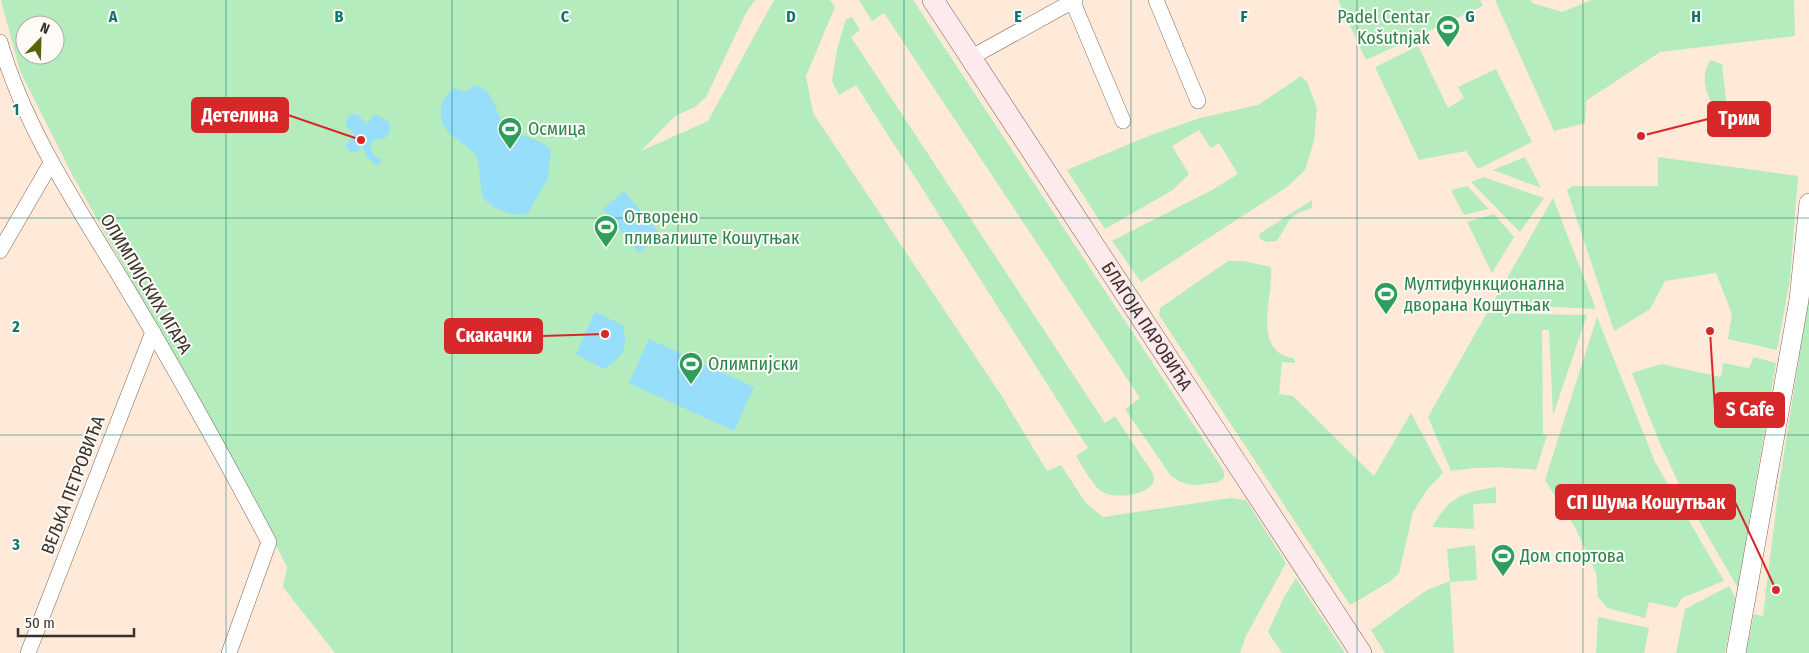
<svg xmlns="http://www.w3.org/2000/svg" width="1809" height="653" viewBox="0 0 1809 653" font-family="'Fira Sans Condensed',sans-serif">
<rect width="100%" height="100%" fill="#ffe9d9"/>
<!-- green -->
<g fill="#b4ecbd" fill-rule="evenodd">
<path d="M1,0H755L746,13L706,97L695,107L675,116L641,151L708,121L774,0H830L835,7L806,76L813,113L1001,395L1047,471L1061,465L1085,502L1103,517L1230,498L1246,500L1286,563L1246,636L1240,653H335L283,587L287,567L247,488L73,176L20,71ZM25,25H55V55H25Z"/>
<path d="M859,0H913L1224,471V478C1217,484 1214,482 1206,484C1191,486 1184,485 1171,476L1125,409L1140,398L884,13L872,21Z"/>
<path d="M1338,0H1480L1483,6L1366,60Z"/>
<path d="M1495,0H1531L1532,3L1562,12L1592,0H1794L1795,36L1660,52L1586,101L1585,123L1554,131Z"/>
<path d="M852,17L860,30L851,37L1105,423L1115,416L1152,472C1164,495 1111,501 1101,491C1091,483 1083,467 1076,456L1088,448L856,85L839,95L832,81L837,49L846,19Z"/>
<path d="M1418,46L1448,108L1464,98L1458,87L1496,69L1532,142L1478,169L1466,151L1419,160L1375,67Z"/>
<path d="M1710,60L1722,64L1727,109L1716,112C1707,92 1699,81 1710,60Z"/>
<path d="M1301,76L1307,82L1317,108L1314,141L1305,170L1287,187L1141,282L1112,241L1212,190L1238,174L1219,143L1211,148L1199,130L1172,146L1189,174L1173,190L1105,229L1067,170L1151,135L1200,118L1258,105Z"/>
<path d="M1525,157L1541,188L1493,170Z"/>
<path d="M1658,157L1798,176L1790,279L1777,350L1728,339L1732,314L1716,273L1665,281L1650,309L1614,331L1567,190L1573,186H1658Z"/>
<path d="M1483,177L1544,198L1520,232L1471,182Z"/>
<path d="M1467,186L1489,209L1464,215L1451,190Z"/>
<path d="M1553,198L1596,309L1492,304Z"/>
<path d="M1312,200V208L1298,213L1290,219L1277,241L1267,242L1260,239L1259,234Z"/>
<path d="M1494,214L1514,237L1492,273L1467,222Z"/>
<path d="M1228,261H1244L1271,267C1274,294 1250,353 1294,358L1295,363L1282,362L1279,394L1293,396L1374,476L1411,413L1443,473L1426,491L1413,512L1399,573L1391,581L1350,605L1159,315L1160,308Z"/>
<path d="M1809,295V653H1746L1754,614L1763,616L1779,485Z"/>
<path d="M1487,313L1587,315L1553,415L1549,330H1542L1543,434L1547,435L1536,470C1507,467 1480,466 1451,471L1428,417Z"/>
<path d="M1597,317L1655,462L1724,581L1682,598L1676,608L1649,602L1645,618L1607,608L1598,597L1596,573L1576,529L1545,480Z"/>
<path d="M1754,357L1776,363L1738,588L1684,495L1659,441L1632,373L1661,364L1721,377L1723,363L1749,368Z"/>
<path d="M1496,487V503L1473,504L1474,529L1432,527C1451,496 1461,493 1496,487Z"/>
<path d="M1475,545L1477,580L1450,582L1454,653H1385L1371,630L1427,590L1450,581L1447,549Z"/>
<path d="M1296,578L1345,653H1282L1268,632L1284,597Z"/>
<path d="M1729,586L1735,597V602L1725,653H1676L1685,609Z"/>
<path d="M1598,617L1649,628L1644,653H1596Z"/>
</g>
<!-- water -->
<g fill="#97defa">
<path d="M473,85C498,89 493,116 509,129C521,138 540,137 551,150L548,178L528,213C514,218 493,209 483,198C480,188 480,164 476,156C464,138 438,136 441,109C442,100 447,93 455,88L461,91H469Z"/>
<path d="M350,114H357L367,124L375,114L389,122L391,128L387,137L374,140L370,144L373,155L382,160L377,166L368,158L361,144L358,152H350L345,145L355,135L345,125Z"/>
<path d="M624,191L661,235L639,253L603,209Z"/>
<path d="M595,312L623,325C628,350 624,356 603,369L576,354Z"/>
<path d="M649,339L754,387L734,431L629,383Z"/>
</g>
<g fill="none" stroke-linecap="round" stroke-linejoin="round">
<defs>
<g id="minor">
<path d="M1072,0L1123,121"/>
<path d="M1156,0L1198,101"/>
<path d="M0,42C27,135 83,214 132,297C180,377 225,459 269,542L229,653"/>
<path d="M970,58L1075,0"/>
<path d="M0,251L51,163"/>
<path d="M28,653L153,332"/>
</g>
<path id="tertiary" d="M1736,653L1799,300L1809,203"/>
<g id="secondary">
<path id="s1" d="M933,0L1361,653"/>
</g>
</defs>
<!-- minor casing -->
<use href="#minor" stroke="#7a6759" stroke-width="16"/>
<!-- tertiary casing -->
<use href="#tertiary" stroke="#7a6759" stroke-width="20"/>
<!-- secondary casing -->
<use href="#secondary" stroke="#7a6759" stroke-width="22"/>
<!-- minor -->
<use href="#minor" stroke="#fff" stroke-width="15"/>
<!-- tertiary -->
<use href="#tertiary" stroke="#fff" stroke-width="19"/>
<!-- secondary -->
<use href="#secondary" stroke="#fceaec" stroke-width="21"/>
</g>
<!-- grid -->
<path fill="none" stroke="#0f766e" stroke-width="1" stroke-opacity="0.55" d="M226,0V653M452,0V653M678,0V653M904,0V653M1131,0V653M1357,0V653M1583,0V653M0,218H1809M0,435H1809"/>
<!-- icons -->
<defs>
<symbol id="stadium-pin" viewBox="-11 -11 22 30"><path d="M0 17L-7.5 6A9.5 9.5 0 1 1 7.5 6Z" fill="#2e9e5b" stroke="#fefaf6"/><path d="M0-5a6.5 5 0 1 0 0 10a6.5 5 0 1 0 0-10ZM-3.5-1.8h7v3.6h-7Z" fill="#fff"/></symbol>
</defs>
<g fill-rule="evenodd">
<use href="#stadium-pin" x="1434" y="13" width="28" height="38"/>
<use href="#stadium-pin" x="496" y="115" width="28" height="38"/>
<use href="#stadium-pin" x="592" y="213" width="28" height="38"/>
<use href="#stadium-pin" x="1372" y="280" width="28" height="38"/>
<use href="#stadium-pin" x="677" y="350" width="28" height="38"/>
<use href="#stadium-pin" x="1489" y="542" width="28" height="38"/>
</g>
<g text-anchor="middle" stroke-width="4" stroke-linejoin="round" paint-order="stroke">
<!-- leisure labels -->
<g font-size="18" fill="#27864d" stroke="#fefaf6" text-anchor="start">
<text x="1430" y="23" text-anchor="end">Padel Centar<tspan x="1430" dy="21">Košutnjak</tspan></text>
<text x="528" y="135">Осмица</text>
<text x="624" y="223">Отворено<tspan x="624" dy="21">пливалиште Кошутњак</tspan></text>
<text x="1404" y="290">Мултифункционална<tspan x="1404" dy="21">дворана Кошутњак</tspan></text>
<text x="708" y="370">Олимпијски</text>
<text x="1520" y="562">Дом спортова</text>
</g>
<!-- street labels -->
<g font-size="18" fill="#3a322c" stroke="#fefaf6">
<text transform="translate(146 284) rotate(59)" y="6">ОЛИМПИЈСКИХ ИГАРА</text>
<text dy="6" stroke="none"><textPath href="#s1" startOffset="390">БЛАГОЈА ПАРОВИЋА</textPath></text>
<text transform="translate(73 485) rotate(-69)" y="6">ВЕЉКА ПЕТРОВИЋА</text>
</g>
</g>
<g font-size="16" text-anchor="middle" font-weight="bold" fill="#0f766e" stroke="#fefaf6" stroke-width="4" stroke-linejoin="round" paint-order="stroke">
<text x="113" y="22">A</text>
<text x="339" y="22">B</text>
<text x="565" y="22">C</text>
<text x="791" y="22">D</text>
<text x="1018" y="22">E</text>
<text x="1244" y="22">F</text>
<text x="1470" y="22">G</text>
<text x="1696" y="22">H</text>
<text x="16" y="115">1</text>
<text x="16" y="332">2</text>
<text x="16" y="550">3</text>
</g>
<!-- callouts -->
<path fill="none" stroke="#d62828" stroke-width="2" d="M361 140L288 115M1641 136L1708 119M605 334L542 336M1710 331L1715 410M1776 590L1735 502"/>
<g fill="#d62828" stroke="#fefaf6" stroke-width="2">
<circle cx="361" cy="140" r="5"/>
<circle cx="1641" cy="136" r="5"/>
<circle cx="605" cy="334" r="5"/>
<circle cx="1710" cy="331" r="5"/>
<circle cx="1776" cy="590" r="5"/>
</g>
<g fill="#d62828" stroke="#d62828" stroke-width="2">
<rect x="192" y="98" width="96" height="34" rx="5"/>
<rect x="1708" y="102" width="62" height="34" rx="5"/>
<rect x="445" y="319" width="97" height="34" rx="5"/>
<rect x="1715" y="393" width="69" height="34" rx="5"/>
<rect x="1556" y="485" width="179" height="34" rx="5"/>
</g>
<g font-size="19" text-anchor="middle" font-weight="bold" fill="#fff">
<text x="240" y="122">Детелина</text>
<text x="1739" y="125">Трим</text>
<text x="494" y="342">Скакачки</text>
<text x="1750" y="416">S Cafe</text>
<text x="1646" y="509">СП Шума Кошутњак</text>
</g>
<!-- north arrow -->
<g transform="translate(40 40) rotate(23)"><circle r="24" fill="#fefaf6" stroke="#b0aaa5"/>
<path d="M0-4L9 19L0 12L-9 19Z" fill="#566409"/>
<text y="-8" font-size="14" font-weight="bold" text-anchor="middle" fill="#3a322c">N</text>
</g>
<!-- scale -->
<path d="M18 628v8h116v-8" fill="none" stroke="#3a322c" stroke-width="2.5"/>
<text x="25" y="628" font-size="15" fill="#3a322c" stroke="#fefaf6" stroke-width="4" paint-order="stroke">50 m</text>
</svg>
